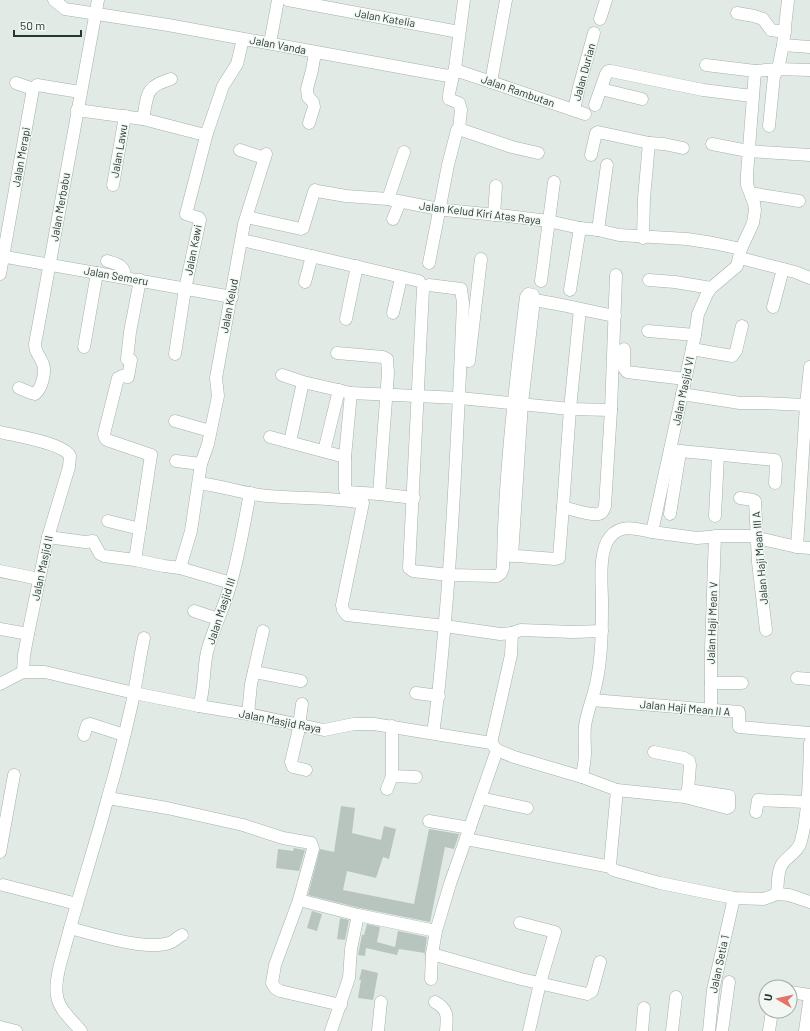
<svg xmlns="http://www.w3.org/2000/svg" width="810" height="1031" viewBox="0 0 810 1031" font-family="Barlow,sans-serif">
<rect width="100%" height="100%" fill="#e2eae5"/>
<!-- building -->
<g fill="#b7c5be">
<path d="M341,806L355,808L352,833L381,840L384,826L396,829L389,859L383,857L376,878L347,871L343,890L414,904L429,829L459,834L454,849L445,847L430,922L360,908L308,895L320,849L334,852Z"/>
<path d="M294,848L305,850L299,871L276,868L278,849L293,851Z"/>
<path d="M312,911L322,914L317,931L307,928Z"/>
<path d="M340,918L349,920L345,940L337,939Z"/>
<path d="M367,924L380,927L377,942L395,947L398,931L427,937L425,953L399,949L397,955L366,948L365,956L358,955L362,935H364Z"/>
<path d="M362,969L378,973L373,1000L358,998L361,980H359Z"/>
</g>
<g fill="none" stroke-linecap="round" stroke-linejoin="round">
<defs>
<g id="minor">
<path d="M54,0L65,9L168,25L448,76L453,75L455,68L464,0"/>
<path d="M288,0L459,32"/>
<path d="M737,13L754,16L763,19L771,30L785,32"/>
<path d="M600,19L606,0"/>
<path d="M270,43L278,0"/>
<path d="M783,45L810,47"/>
<path d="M706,65L755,71L778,69L783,45L788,0"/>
<path d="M455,68L461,72L491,82L585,114"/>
<path d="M453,75C452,82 448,94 449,99L459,103L461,110L459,129"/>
<path d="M491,82L506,0"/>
<path d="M16,83L33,89"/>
<path d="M601,89L642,99"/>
<path d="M595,105L606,74L608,71H611L703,90L752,96"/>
<path d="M77,110L143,119L201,134L207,133"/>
<path d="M574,110L579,87L594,33"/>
<path d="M143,119C148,93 145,87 171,79"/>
<path d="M309,123L314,107L313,102L308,97L307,89L312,70L315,53"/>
<path d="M769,126L774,76L778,69L810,70"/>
<path d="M712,144L748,151L810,155"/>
<path d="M240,150L264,158"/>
<path d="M591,155L596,133L598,132L649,143L664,144L683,148"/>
<path d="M113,185L125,116"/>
<path d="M751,195L756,194L799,201"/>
<path d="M388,199L404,152"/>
<path d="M494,215L496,186"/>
<path d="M247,217L301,229L303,228L314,192L315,190L317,191L346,196L388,199L444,210L508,216L548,221L580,228L598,230L619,235L687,239L713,243L741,249"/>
<path d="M393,219L400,202"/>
<path d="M598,230L607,165"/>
<path d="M643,238L644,198L649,143"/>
<path d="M242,240L419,281"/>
<path d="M0,256L232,297"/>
<path d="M740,258L795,272L810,278"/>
<path d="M107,261C117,264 125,265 125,278"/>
<path d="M429,263L448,165L457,130L459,129L512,147L538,153"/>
<path d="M0,274L33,89L37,85L80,92"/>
<path d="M649,280L675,282L711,288"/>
<path d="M541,281L554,182"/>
<path d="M305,282L312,256"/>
<path d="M570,290L580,228"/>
<path d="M534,300C561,304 588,311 615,316"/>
<path d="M773,307L783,269"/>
<path d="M393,313L401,278"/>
<path d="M346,319L357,266"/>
<path d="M648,331L695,335"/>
<path d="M84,347L97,273"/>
<path d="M624,349V368L627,372L685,379"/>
<path d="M692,349L732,356L736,351L742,326"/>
<path d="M337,353L383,357L387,359L388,373L379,494"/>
<path d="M175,354L185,289L200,220L199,218L186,214L207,133L223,86L237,64L243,39"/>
<path d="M469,361L481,259"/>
<path d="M282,375L303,382L351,393L460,398L570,409L611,410"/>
<path d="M19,388L31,393L35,394C42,388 46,372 43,364C40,355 35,354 35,344L98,0"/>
<path d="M351,393L345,457V490L347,492L379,494L414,498"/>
<path d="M682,394L740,403H761L806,405L797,547"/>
<path d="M806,405L810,367"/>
<path d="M175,421L210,431"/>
<path d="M0,432C16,436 63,443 70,456L69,467L48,537L28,634L24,655L23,672"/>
<path d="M270,437L345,457"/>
<path d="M290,442L303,382"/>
<path d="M670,450L775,460L776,464L775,483"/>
<path d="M324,451L339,390"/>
<path d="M176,461L201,464"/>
<path d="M199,483C222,486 245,494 268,496C300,499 332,497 363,503L342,605L343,610L347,615L445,626L500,634L512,633L521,630L573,632L602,631"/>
<path d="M740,498L753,500L755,501L758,562L766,630"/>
<path d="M563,507C572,509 590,516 599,514C603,513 604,510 605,506L611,410L616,275"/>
<path d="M670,514L680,452"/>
<path d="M715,516L718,455"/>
<path d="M108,521L140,529"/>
<path d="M652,532L697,538L720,536H749L797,547L810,548"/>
<path d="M48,537L85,542L93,541L100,554L104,556L135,560L164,566L180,568L231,583"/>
<path d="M505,555L555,559L559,558L563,507L570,409L580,309"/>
<path d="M135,560L151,455L107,440L105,438L104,434L118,378L122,376L128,377L131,360L127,359L130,332L140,280"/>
<path d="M180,568L191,531L201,464L208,444L218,396L216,378L244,224L266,154"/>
<path d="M0,571L39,579"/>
<path d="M194,611L218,619"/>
<path d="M0,629L28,634"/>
<path d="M254,672L301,681"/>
<path d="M797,678L810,679"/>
<path d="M711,683H742"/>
<path d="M0,684L23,672H45L134,693L199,706L248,714L324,730L354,724H374L491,743L497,750L514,757L582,777L617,790L610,865L613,870L660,883L734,898L764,899L777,894L789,895L810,902"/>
<path d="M416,693L439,696"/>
<path d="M592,700L739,712V727L810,733"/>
<path d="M302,704L298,733L291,762L293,767L306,770"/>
<path d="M199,706C205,689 203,670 207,652C213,629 224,608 230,586C239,556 244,524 250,493"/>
<path d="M711,710V649L715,536"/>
<path d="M248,714L251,684L263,631"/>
<path d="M433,733C440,688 443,643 447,597C455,499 459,401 463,303L461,289L429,285L425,287L423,289L409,568L413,571L449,575L497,576L501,573L503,568C504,477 515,387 526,297L528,294L533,295L534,300L522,403L512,556"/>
<path d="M84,735L87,725L90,724L124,735"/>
<path d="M491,743L511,655L512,633"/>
<path d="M654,752L684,758L689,761L690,765L688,790L685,796"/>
<path d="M392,776L416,777"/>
<path d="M582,777C583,769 585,761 585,753C585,744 584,735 585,726C587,712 593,698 596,684C602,657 602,630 602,602C602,584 598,552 610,537C621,523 638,529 652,532L695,335L698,314L707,294L711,288L737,266L741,249L753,223L755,210L754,203L747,185V174L755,71"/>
<path d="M387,789L392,776V726"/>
<path d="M617,790L685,797L727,808L729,807V796L688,790"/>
<path d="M108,798L167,808L243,825L283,838L311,843L313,849L299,900L275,965L272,983L275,988L280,991L341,1005"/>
<path d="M480,798L527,808"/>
<path d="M756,812L758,800L807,802"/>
<path d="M429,821L470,828"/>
<path d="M466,839L611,867"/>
<path d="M0,852L14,775"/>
<path d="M3,885L77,904"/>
<path d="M777,894C778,885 777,872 782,864C788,856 799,851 801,841C809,810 809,775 810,743"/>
<path d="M299,900L358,915L436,931"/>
<path d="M520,923L555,932L540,983L529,1031"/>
<path d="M70,928C94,934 146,951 169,943C173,942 178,937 182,935"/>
<path d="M432,954L521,979L587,994L592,991L600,962"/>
<path d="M431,979L432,954L436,931L450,884L497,750"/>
<path d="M790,992L810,995"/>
<path d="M435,1002C449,1010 447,1017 446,1031"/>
<path d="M0,1027L16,1031"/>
<path d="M81,1031C73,1021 59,1010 57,996C54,981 62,958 66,943C79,894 95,846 108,797C117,766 125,735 132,703C137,681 139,660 144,638"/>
<path d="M331,1031L349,978L351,949L358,915"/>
<path d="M378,1031L381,1002"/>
<path d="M642,1031L644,1008"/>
<path d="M672,1031L676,997"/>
<path d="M709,1031L713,990L734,898"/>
<path d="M722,1031L729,982"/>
<path d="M769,1031L772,1011"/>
<path d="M805,1031L810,996"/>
</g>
</defs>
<!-- minor casing -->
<use href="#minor" stroke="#a5b1ab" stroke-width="13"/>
<!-- minor -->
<use href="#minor" stroke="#fff" stroke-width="12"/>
</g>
<g text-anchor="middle" stroke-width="3" stroke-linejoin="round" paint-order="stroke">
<!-- street labels -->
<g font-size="11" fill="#243930" stroke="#f2f7f4">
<text transform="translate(385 18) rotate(10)" y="4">Jalan Katelia</text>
<text transform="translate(278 45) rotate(11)" y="4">Jalan Vanda</text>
<text transform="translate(584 72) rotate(-75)" y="4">Jalan Durian</text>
<text transform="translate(518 91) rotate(19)" y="4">Jalan Rambutan</text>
<text transform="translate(119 151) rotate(-80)" y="4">Jalan Lawu</text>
<text transform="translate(21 157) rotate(-80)" y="4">Jalan Merapi</text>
<text transform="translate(60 207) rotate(-80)" y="4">Jalan Merbabu</text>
<text transform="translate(480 213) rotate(7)" y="4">Jalan Kelud Kiri Atas Raya</text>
<text transform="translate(193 250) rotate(-79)" y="4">Jalan Kawi</text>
<text transform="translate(116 276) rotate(10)" y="4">Jalan Semeru</text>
<text transform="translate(229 306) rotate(-79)" y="4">Jalan Kelud</text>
<text transform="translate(683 391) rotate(-78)" y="4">Jalan Masjid VI</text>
<text transform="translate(760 558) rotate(-95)" y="4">Jalan Haji Mean III A</text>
<text transform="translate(42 568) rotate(-78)" y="4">Jalan Masjid II</text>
<text transform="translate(221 611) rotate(-72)" y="4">Jalan Masjid III</text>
<text transform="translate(712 623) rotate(-88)" y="4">Jalan Haji Mean V</text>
<text transform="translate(685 708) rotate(5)" y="4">Jalan Haji Mean II A</text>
<text transform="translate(280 721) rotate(11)" y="4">Jalan Masjid Raya</text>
<text transform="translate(719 964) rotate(-78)" y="4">Jalan Setia 1</text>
</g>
</g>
<!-- north arrow -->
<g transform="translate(778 999) rotate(279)"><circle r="19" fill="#f2f7f4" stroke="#a0aba6"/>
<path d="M0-3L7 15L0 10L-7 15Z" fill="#e37467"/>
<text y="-6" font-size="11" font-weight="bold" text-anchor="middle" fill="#243930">U</text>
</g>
<!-- scale -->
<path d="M14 30v6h67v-6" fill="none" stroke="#243930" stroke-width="2"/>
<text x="20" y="30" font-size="12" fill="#243930" stroke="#f2f7f4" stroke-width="3" paint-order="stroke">50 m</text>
</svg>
